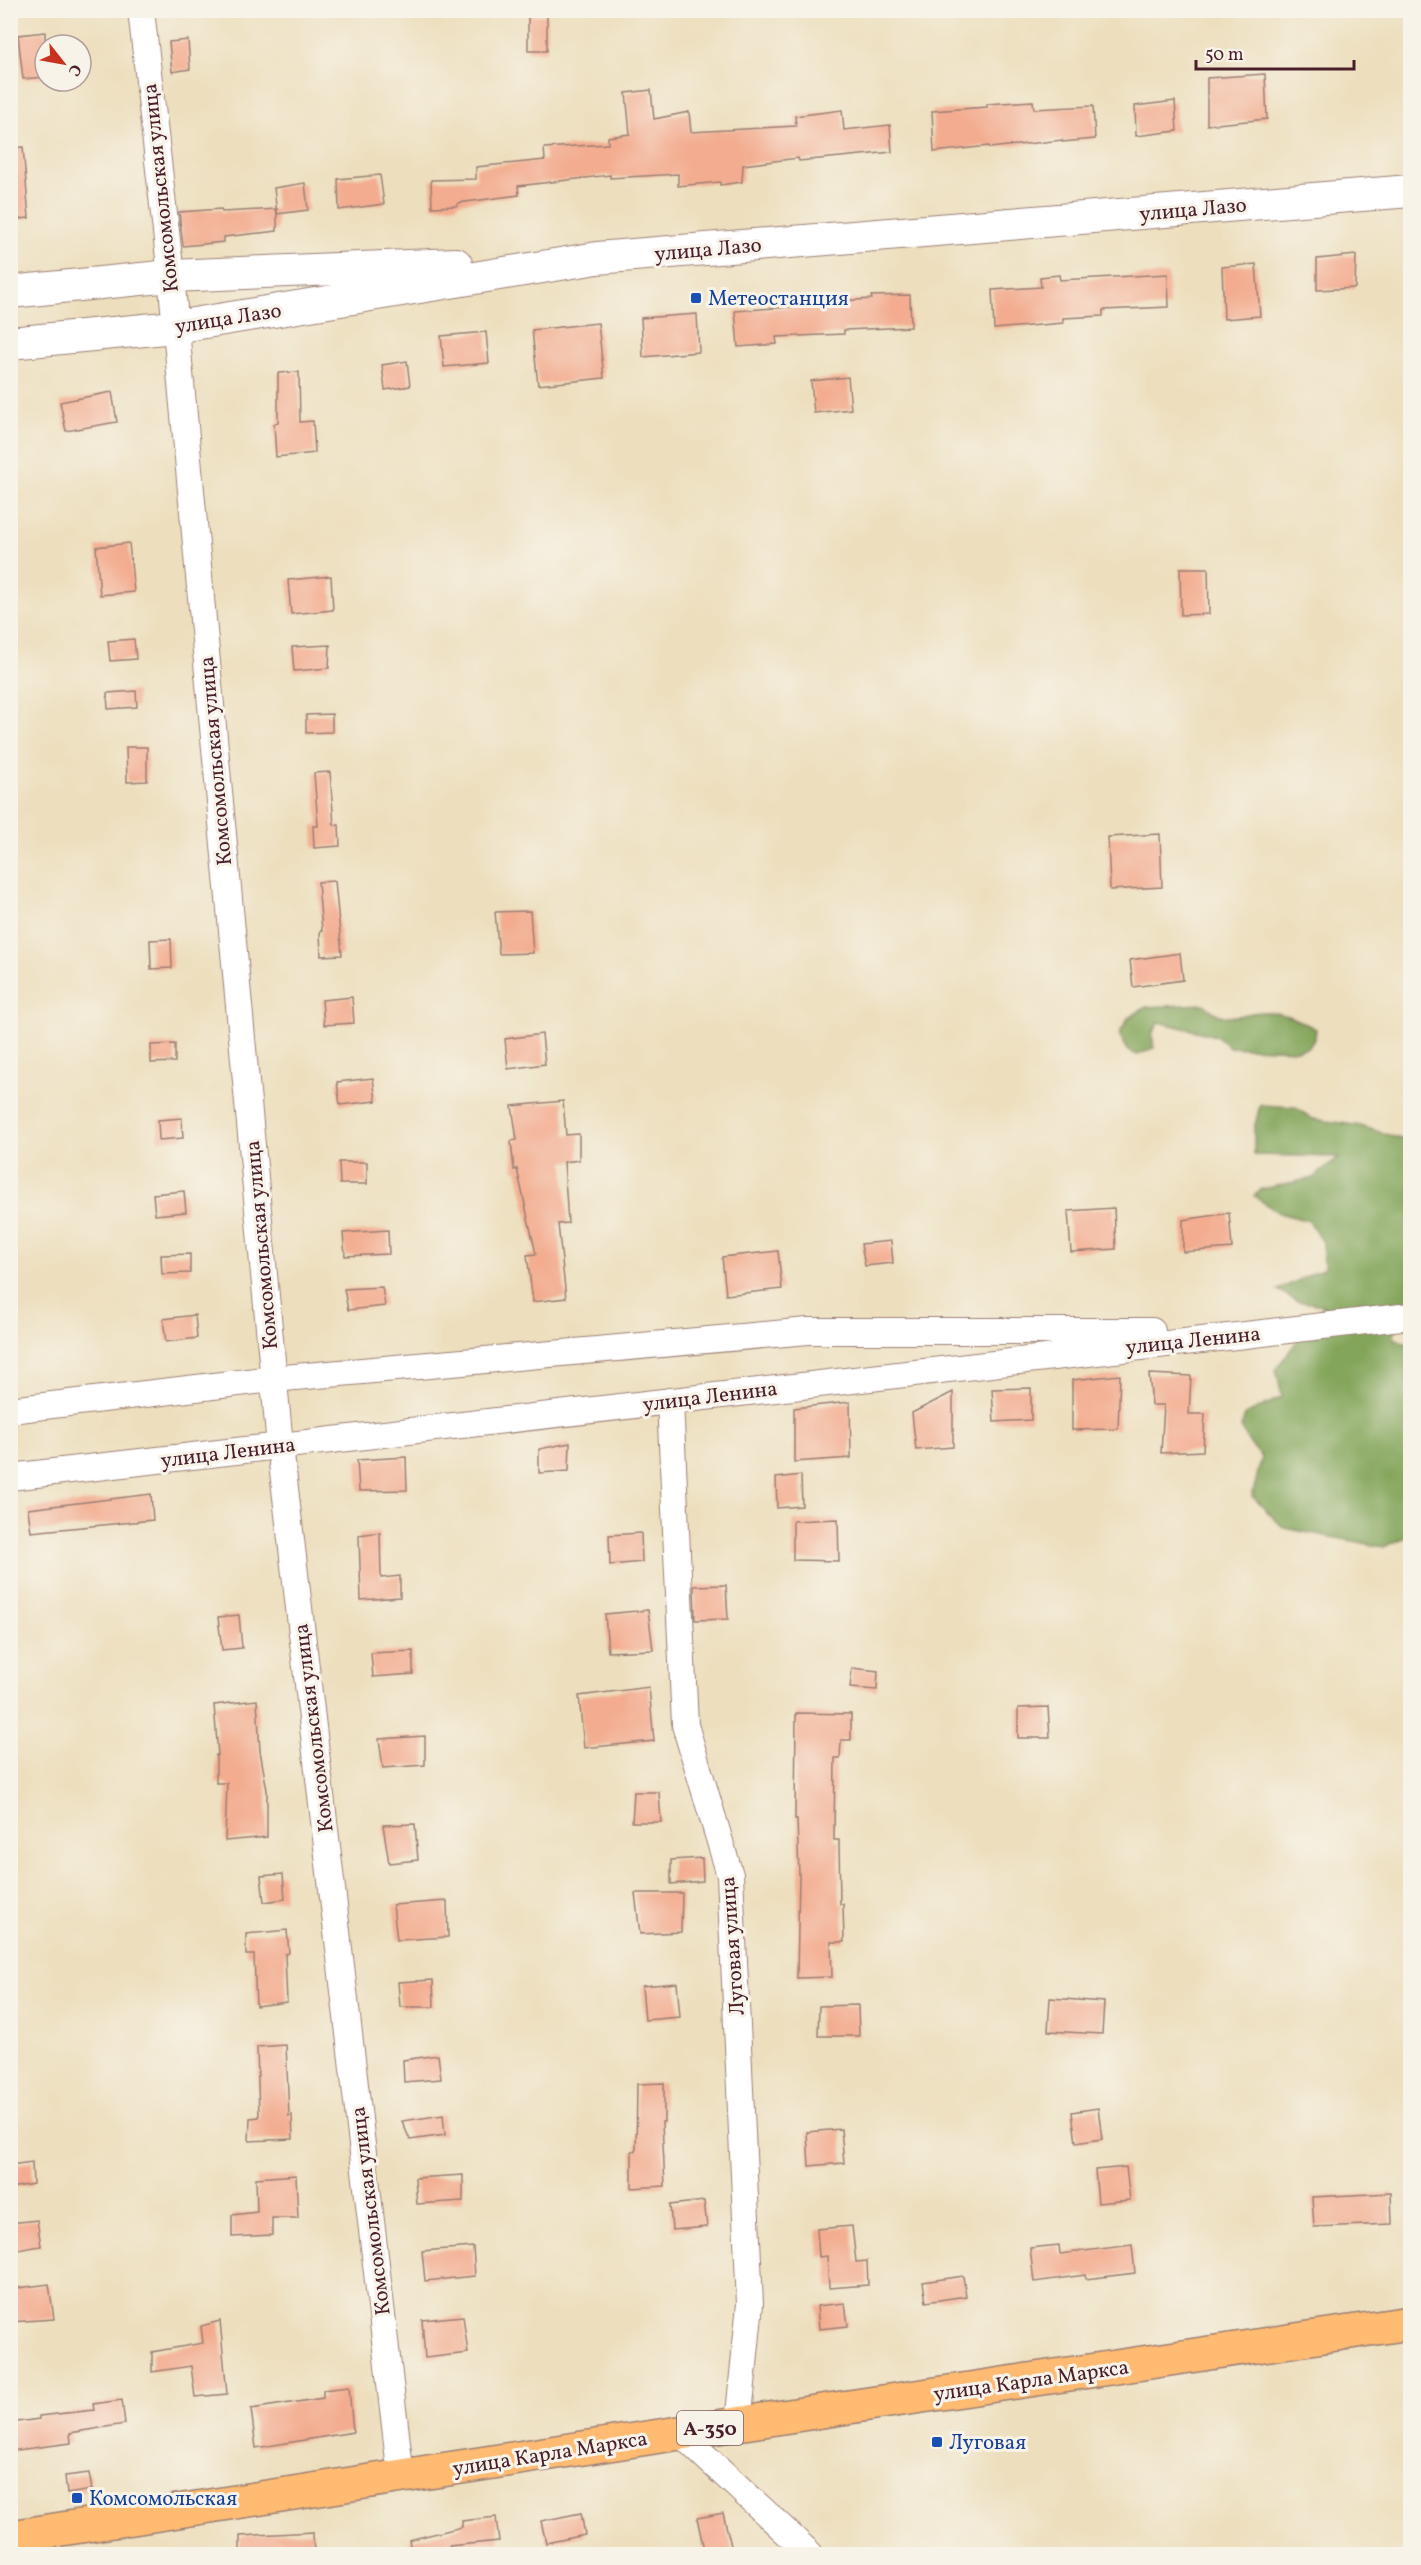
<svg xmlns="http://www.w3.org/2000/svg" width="1421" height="2565" viewBox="0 0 1421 2565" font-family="Vollkorn,serif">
<rect width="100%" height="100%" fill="#f7f3e8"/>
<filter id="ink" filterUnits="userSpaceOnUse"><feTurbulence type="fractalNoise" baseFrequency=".0167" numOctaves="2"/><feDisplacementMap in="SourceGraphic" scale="12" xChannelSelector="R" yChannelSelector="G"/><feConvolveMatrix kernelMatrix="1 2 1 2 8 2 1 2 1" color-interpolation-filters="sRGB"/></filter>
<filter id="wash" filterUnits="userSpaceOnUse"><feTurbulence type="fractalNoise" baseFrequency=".008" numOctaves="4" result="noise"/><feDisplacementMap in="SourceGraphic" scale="24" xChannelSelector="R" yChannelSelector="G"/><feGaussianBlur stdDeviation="1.35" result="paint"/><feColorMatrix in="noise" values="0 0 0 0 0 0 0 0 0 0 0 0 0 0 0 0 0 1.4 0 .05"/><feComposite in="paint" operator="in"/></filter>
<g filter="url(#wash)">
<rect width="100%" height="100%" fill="#eddfbe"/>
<!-- forest -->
<g fill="#83a55a" stroke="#666242" stroke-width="1.5">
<path d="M1204,1004C1229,1029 1242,1009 1271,1012C1287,1014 1302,1022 1316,1029L1315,1038L1309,1047L1297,1050L1229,1047L1216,1036L1159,1022L1152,1034L1154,1048L1138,1055L1129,1052L1119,1034L1128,1018L1146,1007Z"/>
<path d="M1260,1105L1295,1107L1313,1119L1361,1126L1410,1142V1305L1395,1308L1394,1338L1410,1345V1535L1384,1547L1284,1528L1252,1496L1262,1457L1250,1444L1241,1428L1245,1415L1282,1397L1276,1369L1324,1305L1297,1301L1278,1290L1324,1268L1323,1242L1309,1221L1279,1213L1254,1196L1262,1189L1313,1178L1339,1157L1254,1155V1129Z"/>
</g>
<g id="blocks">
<!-- building -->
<g fill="#f3ac8f">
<rect x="528" y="15" width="19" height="36"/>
<path d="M45,32V77L23,79L18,35Z"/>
<path d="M188,40L190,69L172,72L169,42Z"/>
<path d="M1265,74L1267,119L1207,125V78Z"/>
<path d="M651,90L654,119L689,112L691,132L796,126L795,116L842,110L844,130L890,125L892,152L799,161L798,158L743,165L742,182L720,185V182L678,186V174L610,178V175L518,186L519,195L458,203V206L432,207L431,180L476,179V167L545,160L544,148L608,144V137L630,134L626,93Z"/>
<path d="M1033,101L1034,109L1093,106L1095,139L1062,142V140L990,148L989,146L934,152L932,111L987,107V104Z"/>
<path d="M1175,101L1177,131L1136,136L1135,106Z"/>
<path d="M23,147L29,218L10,220V148Z"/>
<path d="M380,175L384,204L339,210L338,179Z"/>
<path d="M305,183L308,210L277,214L274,188Z"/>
<path d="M221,209L222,212L277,209V231L224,237V242L183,246L179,212Z"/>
<path d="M1356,255L1355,288L1317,290V259Z"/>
<path d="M1256,264L1260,316L1224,319L1222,267Z"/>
<path d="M1168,274L1169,307L1103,310V316L1063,318V323L994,329L992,290L1041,287L1040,277L1059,275L1060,280Z"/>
<path d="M910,295L911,327L844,330V334L776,337L777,344L738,347L735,311L801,306V303L872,299L871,296Z"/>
<path d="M697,314L699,352L643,357L641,318Z"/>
<path d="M598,323L604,378L538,385L532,330Z"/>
<path d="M486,332L489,363L444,367L441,336Z"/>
<path d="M407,361L410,386L385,390L382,365Z"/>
<path d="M299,372L300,422L313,421L315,453L276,457L274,424L278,423V373Z"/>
<path d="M848,377L851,409L814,413L811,381Z"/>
<path d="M112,392L117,422L66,431L60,402Z"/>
<path d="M129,543L134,592L100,595L96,547Z"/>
<path d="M1180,568H1208L1209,614L1181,615Z"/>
<path d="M331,576L333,610L291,614L288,580Z"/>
<path d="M134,639L136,659L110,661L108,641Z"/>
<path d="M330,645L329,668L294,671L292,647Z"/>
<path d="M136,691L137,707L108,709L107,693Z"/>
<path d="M332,714V732L306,733V715Z"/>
<path d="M126,747H147V781L127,782Z"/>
<path d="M330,772L334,825H339L340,846L314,848L313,826H318L314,773Z"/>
<path d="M1160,834L1162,887L1110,890L1108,837Z"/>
<path d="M335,881L342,955L321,956L320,931H322L318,882Z"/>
<path d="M530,911L533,953L499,954L495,912Z"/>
<path d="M171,939L172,968L151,969L150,940Z"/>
<path d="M1180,953L1183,980L1133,987L1130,960Z"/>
<path d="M352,997L354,1023L324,1025L322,1000Z"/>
<path d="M542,1034L545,1064L508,1069L505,1039Z"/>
<path d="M175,1044V1062L151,1063V1045Z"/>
<path d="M373,1078L376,1101L340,1105L337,1082Z"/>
<path d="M563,1101L566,1135L579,1134V1160L564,1162L568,1223L558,1224L566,1298L533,1302L527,1255L536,1254L517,1169L514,1170L511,1141L517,1140L512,1106Z"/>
<path d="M182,1118L183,1138L159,1140L158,1120Z"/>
<path d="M339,1162H367V1184H340Z"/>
<path d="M184,1191L186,1212L155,1215L153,1194Z"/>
<path d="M1114,1208L1116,1249L1071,1252L1068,1211Z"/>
<path d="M1229,1213L1232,1248L1183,1252V1220Z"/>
<path d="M388,1230L389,1254L345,1256L343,1233Z"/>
<path d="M891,1241L893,1263L865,1266L861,1244Z"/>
<path d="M778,1251L782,1289L726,1295L722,1257Z"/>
<path d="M190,1254V1273L162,1274L161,1255Z"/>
<path d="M382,1287L385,1306L348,1310L344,1289Z"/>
<path d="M195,1315L197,1338L166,1342L163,1319Z"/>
<path d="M1149,1374L1191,1376L1189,1414H1205L1203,1451L1161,1453L1164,1405H1152Z"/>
<path d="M1120,1375L1118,1429L1072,1430V1380Z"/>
<path d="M1031,1388V1420L994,1422L992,1389Z"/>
<path d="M953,1392V1447L916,1450L912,1413Z"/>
<path d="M850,1402L851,1458L794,1462V1408Z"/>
<path d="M570,1443L569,1471L539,1473V1449Z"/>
<path d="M406,1457L407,1490L359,1491L357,1460Z"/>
<path d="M801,1475L802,1506L777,1508L776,1478Z"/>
<path d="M151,1494L153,1520L31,1532L28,1509Z"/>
<path d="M838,1519L839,1561L793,1560V1521Z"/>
<path d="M380,1532L381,1578L400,1576V1597L361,1600L359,1535Z"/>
<path d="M641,1533L642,1562L610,1565L609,1535Z"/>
<path d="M726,1585L728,1619L695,1620L694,1586Z"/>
<path d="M648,1610L653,1650L608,1652L605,1614Z"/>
<path d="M239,1615L242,1648L222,1650L218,1617Z"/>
<path d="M413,1651V1674L373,1677L371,1653Z"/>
<path d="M852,1668L878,1671L877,1690L850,1688Z"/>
<path d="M649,1687L654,1741L584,1748L579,1696Z"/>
<path d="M257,1700L260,1751L267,1790V1837L225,1841L227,1783H216V1755H218L214,1705Z"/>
<path d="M1048,1707L1050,1738H1018V1708Z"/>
<path d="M796,1713L851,1714V1740H841L840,1758H835L834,1840H839L840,1904H843L844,1942H831L832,1977L797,1978L799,1875L797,1819H795Z"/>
<path d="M425,1736V1765L383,1768L379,1739Z"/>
<path d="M634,1792H659L661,1822H632Z"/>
<path d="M415,1824L418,1860L389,1863L383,1825Z"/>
<path d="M702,1858L703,1881L671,1884V1860Z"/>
<path d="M283,1874L285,1899L264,1902L261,1876Z"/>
<path d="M635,1893H682L681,1932L640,1934Z"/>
<path d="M447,1901L448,1937L397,1940L393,1905Z"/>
<path d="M287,1930L289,1953L285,1954L287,2002L256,2006L254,1955H246V1934Z"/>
<path d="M433,1980L434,2007H400L398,1982Z"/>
<path d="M677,1983L680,2017L645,2020L642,1986Z"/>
<path d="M1050,1998L1104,2002L1102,2034L1048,2031Z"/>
<path d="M858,2005L859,2036H818L819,2006Z"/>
<path d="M286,2045L289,2116L292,2115L293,2139L249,2141L250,2118L259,2117L257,2047Z"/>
<path d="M438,2055L441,2079L404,2082L403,2060Z"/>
<path d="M664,2083V2122H662L665,2186L632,2188V2151H636L637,2084Z"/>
<path d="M1098,2108L1102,2139L1076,2143L1072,2112Z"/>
<path d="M443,2115L445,2135L410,2140L402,2121Z"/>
<path d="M841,2129L844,2163L809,2166L807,2132Z"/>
<path d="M32,2162L33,2184L10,2188V2165Z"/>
<path d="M1126,2167L1130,2200L1098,2203L1095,2170Z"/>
<path d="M296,2175L298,2218H272V2235L232,2237V2215L257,2212L256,2178Z"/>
<path d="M463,2175V2201L417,2204L415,2178Z"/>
<path d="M1391,2193L1392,2224L1314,2227L1312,2197Z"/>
<path d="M704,2201L707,2227L672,2230L670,2205Z"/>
<path d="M37,2220L41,2246L10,2251V2223Z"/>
<path d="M852,2226L856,2262L867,2261L868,2285L829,2288L827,2256L819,2257L817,2229Z"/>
<path d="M1059,2245L1060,2254L1132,2245L1135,2273L1086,2279L1085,2275L1034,2282L1030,2248Z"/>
<path d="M473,2247L475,2276L425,2281L422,2251Z"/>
<path d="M963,2276L966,2296L926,2302L923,2282Z"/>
<path d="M49,2284L54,2319L10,2322V2289Z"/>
<path d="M845,2303L848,2326L819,2329L817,2306Z"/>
<path d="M463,2316L468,2353L425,2358L422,2320Z"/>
<path d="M220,2321L227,2394L195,2397L191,2366L152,2372V2352L203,2343L201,2326Z"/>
<path d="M349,2387L353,2432L256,2448L251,2409L323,2398V2390Z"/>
<path d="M122,2400L125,2424L70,2433L71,2443L10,2451V2423L39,2419V2416L94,2410L93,2404Z"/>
<path d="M89,2473L92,2490L67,2494L65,2476Z"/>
<path d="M581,2513L585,2535L546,2543L541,2521Z"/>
<path d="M723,2513L733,2554H705L697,2518Z"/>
<path d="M496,2517L499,2541L449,2546L451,2554H425L424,2548L411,2550L409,2540L462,2527V2521Z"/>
<path d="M313,2532L314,2554H240V2536Z"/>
</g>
</g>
</g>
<g filter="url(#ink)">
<use href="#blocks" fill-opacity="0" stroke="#9c7f74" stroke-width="1.5"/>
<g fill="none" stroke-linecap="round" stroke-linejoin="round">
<defs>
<g id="minor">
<path d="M141,10L171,276L280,1446L401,2477"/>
<path d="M670,1401L685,1725L730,1875L750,2304L738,2424"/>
<path d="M10,1410L273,1379L808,1331H1152"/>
<path d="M10,1477L1410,1316"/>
<path d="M680,2433L810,2554"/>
</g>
<g id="tertiary">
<path d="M10,292L171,276L456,264"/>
<path d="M10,343L175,327L597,258L1410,191"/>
</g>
<path id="trunk" d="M10,2537L802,2414L1410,2323"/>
</defs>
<!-- minor casing -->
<use href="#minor" stroke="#9c7f74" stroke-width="28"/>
<!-- tertiary casing -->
<use href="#tertiary" stroke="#9c7f74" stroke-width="34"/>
<!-- trunk casing -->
<use href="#trunk" stroke="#9c7f74" stroke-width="36"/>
<!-- minor -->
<use href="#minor" stroke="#fff" stroke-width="26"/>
<!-- tertiary -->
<use href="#tertiary" stroke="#fff" stroke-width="32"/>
<!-- trunk -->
<use href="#trunk" stroke="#ffbb71" stroke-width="33"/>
</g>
</g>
<!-- markers -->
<g fill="#1a4fb4" stroke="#f7f3e8" stroke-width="2">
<rect x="690" y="292" width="12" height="12" rx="3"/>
<rect x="931" y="2436" width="12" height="12" rx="3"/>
<rect x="71" y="2492" width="12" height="12" rx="3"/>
</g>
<g text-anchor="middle" stroke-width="6" stroke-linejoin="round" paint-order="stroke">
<!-- shield labels -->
<rect fill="#f7f3e8" stroke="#7e5f64" stroke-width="1.5" x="677" y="2411" width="66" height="34" rx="4.5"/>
<g font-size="20" font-weight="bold" fill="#4a1f2b">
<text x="710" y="2435">А-350</text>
</g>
<!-- street labels -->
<g font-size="21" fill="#4a1f2b" stroke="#f7f3e8">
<text transform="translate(160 188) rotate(-96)" y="7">Комсомольская улица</text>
<text transform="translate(1193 209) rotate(-5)" y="7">улица Лазо</text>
<text transform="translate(708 249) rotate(-5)" y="7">улица Лазо</text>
<text transform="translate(228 318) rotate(-9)" y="7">улица Лазо</text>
<text transform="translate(215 761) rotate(-95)" y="7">Комсомольская улица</text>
<text transform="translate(261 1245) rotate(-95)" y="7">Комсомольская улица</text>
<text transform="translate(1193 1340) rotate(-6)" y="7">улица Ленина</text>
<text transform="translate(710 1396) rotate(-7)" y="7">улица Ленина</text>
<text transform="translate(228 1452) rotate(-7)" y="7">улица Ленина</text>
<text transform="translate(313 1728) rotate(-97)" y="7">Комсомольская улица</text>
<text transform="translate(732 1946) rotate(-94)" y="7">Луговая улица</text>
<text transform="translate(370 2211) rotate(-97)" y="7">Комсомольская улица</text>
<text transform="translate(1031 2380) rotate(-8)" y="7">улица Карла Маркса</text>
<text transform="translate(550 2453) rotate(-9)" y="7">улица Карла Маркса</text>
</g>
<!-- transit labels -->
<g font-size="21" fill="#164399" stroke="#f7f3e8" text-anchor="start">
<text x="708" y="305">Метеостанция</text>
<text x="949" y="2449">Луговая</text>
<text x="89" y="2505">Комсомольская</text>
</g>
</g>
<!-- margin -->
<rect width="1421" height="2565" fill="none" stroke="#f7f3e8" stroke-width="36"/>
<!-- north arrow -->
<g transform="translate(63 63) rotate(121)"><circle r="28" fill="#f7f3e8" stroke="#b29e9c" stroke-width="1.5"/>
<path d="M0-4.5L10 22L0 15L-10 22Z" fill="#c8321e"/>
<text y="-9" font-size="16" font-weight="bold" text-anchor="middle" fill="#4a1f2b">С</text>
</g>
<!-- scale -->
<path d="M1196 60v9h158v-9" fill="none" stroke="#4a1f2b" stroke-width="3"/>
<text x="1205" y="60" font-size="18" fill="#4a1f2b" stroke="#f7f3e8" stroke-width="4.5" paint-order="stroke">50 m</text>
</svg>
